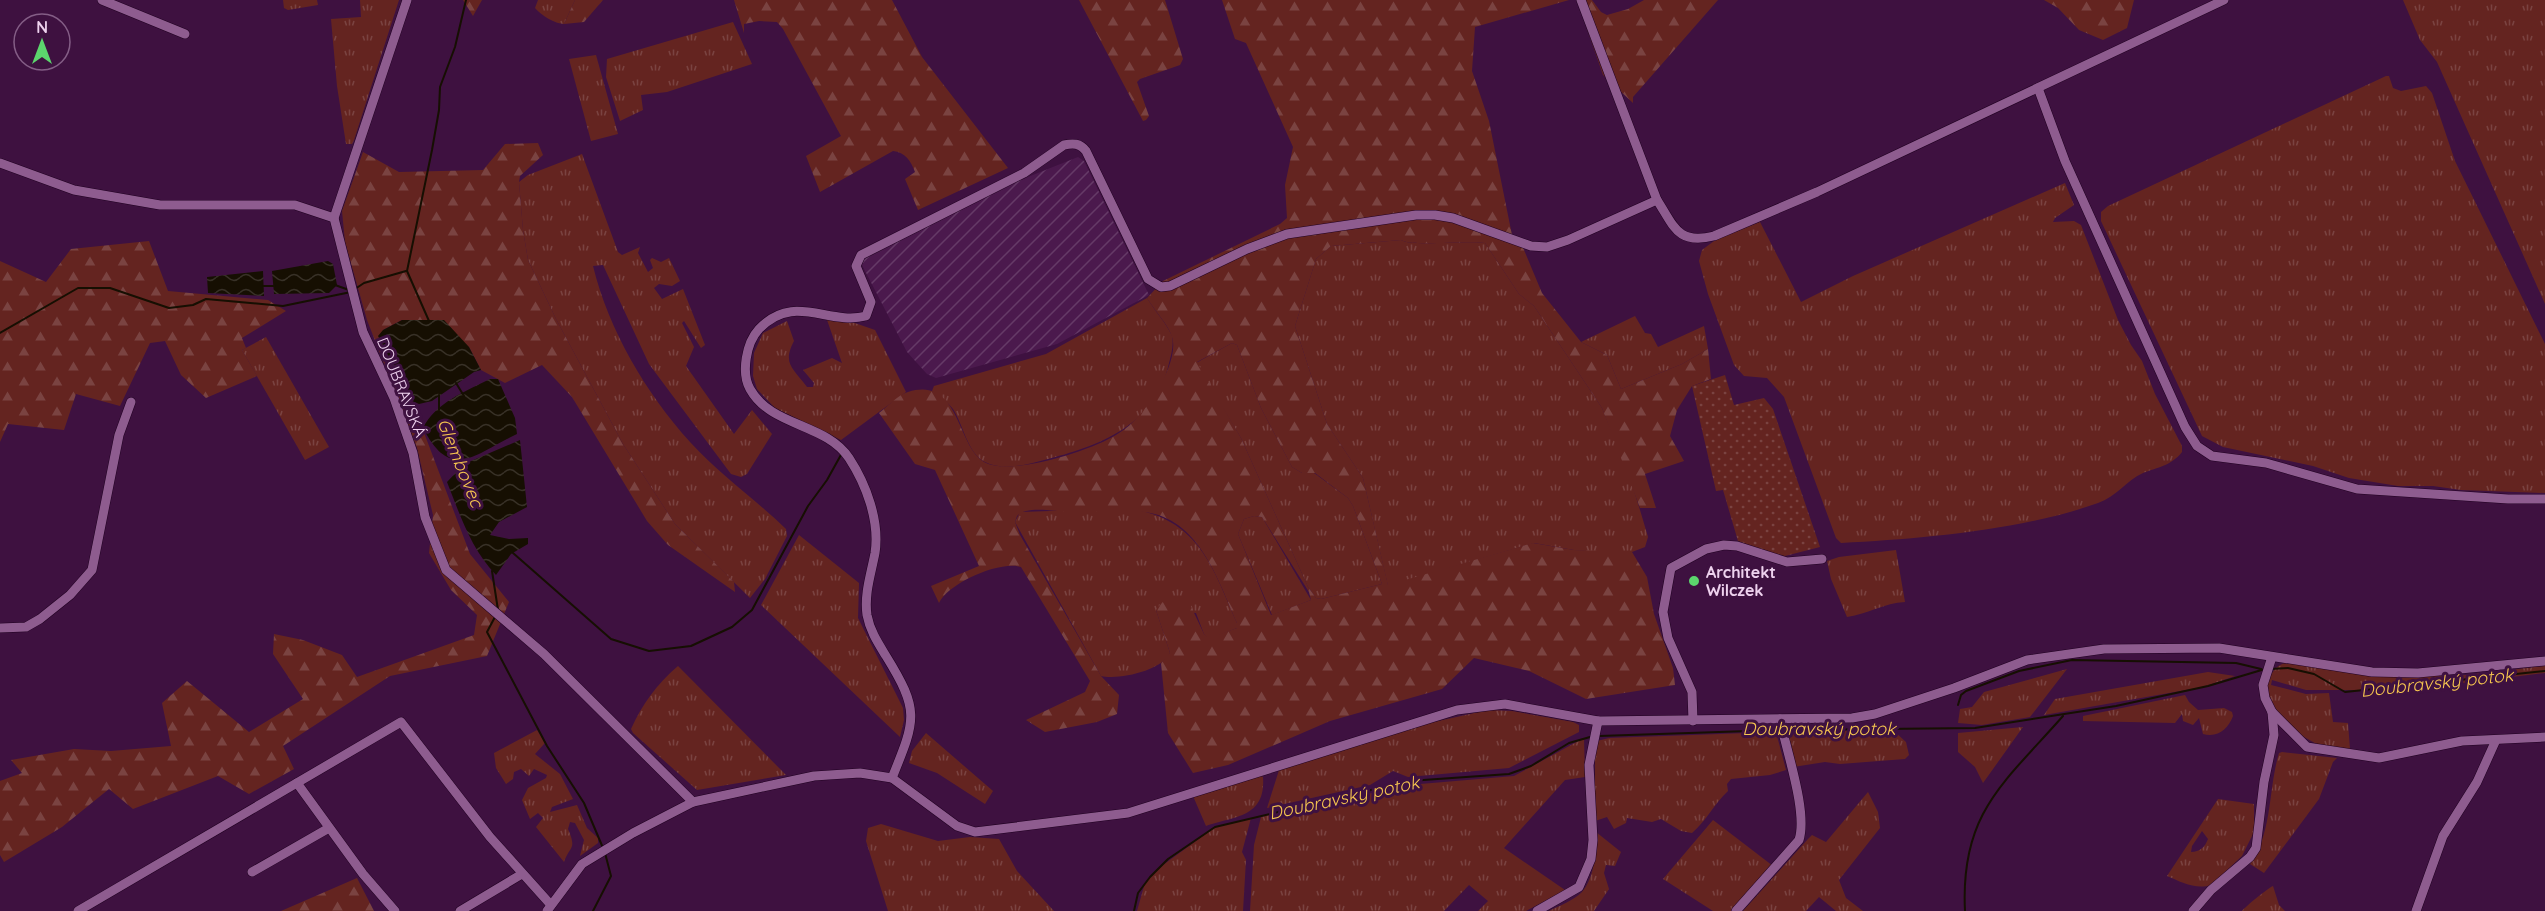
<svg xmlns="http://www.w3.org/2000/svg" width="2545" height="911" viewBox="0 0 2545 911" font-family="Quicksand,sans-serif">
<defs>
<pattern id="industrial-furrows" width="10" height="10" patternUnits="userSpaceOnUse" patternTransform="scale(1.5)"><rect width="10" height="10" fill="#4b194d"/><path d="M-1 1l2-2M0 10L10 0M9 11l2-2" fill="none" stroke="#653a67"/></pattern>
<pattern id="grass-tufts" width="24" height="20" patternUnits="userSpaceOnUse" patternTransform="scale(1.5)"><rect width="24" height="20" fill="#642420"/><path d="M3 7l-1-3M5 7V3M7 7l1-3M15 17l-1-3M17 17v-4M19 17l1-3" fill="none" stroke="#7a4341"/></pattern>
<pattern id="forest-firs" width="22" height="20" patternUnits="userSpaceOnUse" patternTransform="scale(1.5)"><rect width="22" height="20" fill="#642420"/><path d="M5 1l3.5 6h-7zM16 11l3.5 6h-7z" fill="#7a4341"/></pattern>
<pattern id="garden-dots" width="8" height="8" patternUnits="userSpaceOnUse" patternTransform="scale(1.5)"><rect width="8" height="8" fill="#642420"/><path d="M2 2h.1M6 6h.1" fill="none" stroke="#7a4341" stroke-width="1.8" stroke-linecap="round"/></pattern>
<pattern id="water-waves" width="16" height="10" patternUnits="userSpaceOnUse" patternTransform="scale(1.5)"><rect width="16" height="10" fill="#160f02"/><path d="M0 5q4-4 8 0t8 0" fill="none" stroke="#383127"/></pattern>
</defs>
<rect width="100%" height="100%" fill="#3e1140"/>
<!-- industrial -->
<path fill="url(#industrial-furrows)" d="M1078,157L1084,161L1149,295L1057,344L936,378L927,374L907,352L862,265L864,259L1013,183Z"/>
<!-- grass -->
<g fill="url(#grass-tufts)" fill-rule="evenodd">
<path d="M283,0H317L318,5L288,10L284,8Z"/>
<path d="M360,0H399L354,140L352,144H346L337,86L331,19L361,17Z"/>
<path d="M538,0H575L564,24C555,24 541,15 535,8Z"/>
<path d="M2403,0H2545V304L2437,62L2420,40Z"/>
<path d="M733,22L752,64L667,92L641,95L643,110L620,121L606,77L607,59Z"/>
<path d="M596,55L618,134L591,141L569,59Z"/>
<path d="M2386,76H2389L2393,88L2401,91L2426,86L2432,93L2455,161L2545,344V493L2461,490L2433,486H2398L2349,478L2313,466L2223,447L2202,436L2101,221V212L2108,206Z"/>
<path d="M582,154L618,252L622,255L640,247L638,253L648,272L653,268L650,260L652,258L661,262L669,258L680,281L672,286L659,284L654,288L662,299L683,289L705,345L701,348L684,321L682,323L694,347L686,366L734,434L752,410L772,434L747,474L741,477L731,474L649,364L603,265L593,266C609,331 646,393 690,442C719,474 755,499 786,529L787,536L765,579L750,598L675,524L623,444L556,319L528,260L523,230L519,182L528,175Z"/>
<path d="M2065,183L2074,205L2055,218L2053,222L2074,221L2081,225L2118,320L2131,345L2142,361L2155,394L2182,446V452C2171,466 2158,467 2143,473C2127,480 2116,497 2098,503C2023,530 1921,539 1841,543L1836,538L1784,397L1767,378L1744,376L1734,365L1708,294L1699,261L1702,250L1714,241L1760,222L1801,302L1853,276Z"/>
<path d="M1401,240C1411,247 1467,240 1485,243L1519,294L1534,306L1602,408L1627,469L1640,510L1648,537L1645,547L1632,552L1614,553L1574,550L1534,543L1388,586L1363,478L1327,424L1295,326L1316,259L1331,246Z"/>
<path d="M1147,298C1154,310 1167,324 1172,336C1174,345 1171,355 1169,363C1155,426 1099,446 1044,460C1026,465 1003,471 985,462C968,454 963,424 953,409C948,402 939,396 932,391L934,386L1046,354Z"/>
<path d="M1635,316L1645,333L1651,334L1658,347L1704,326L1708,349L1682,364L1621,389L1607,355L1581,342Z"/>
<path d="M826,317L849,321L875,330L906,392L841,440L775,408L757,389L753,376L754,353L763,333L787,321L794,341C782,364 793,368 807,387H813L814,383L803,370L832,358L842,363Z"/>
<path d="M266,337L329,447L305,460L242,350Z"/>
<path d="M1232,343L1237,345L1261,408L1292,467L1302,473H1314L1348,498L1353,506L1382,584L1321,599L1316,598L1308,587L1241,438L1196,363Z"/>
<path d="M1112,509C1124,510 1138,509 1149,513C1203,529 1216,576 1237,623V628L1209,639L1204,634L1196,613L1156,610L1170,653C1161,671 1119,680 1101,676L1015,522L1020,512Z"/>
<path d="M1254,516L1262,517L1311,600L1272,615L1238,534L1244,519Z"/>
<path d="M799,535L859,583L858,618L903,708L904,720L900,737L761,605Z"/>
<path d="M1896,550L1905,602C1884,603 1868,614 1847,617L1831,579L1827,561L1839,557Z"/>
<path d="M2285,663L2418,676H2457L2545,666V673L2408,690H2306L2272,680L2271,685L2306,694L2329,693L2333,722L2348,723L2350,749C2340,748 2326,749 2317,744C2297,734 2260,711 2268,683C2271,673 2275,666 2285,663Z"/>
<path d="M678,666L786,775L697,790L633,733L631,729C643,703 656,685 678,666Z"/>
<path d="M2067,669L2030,717L1982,725L1958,723L1960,709L1972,707L1984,692Z"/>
<path d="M2208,672L2235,676L2203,687L2044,715L2055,699Z"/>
<path d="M2185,695L2189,702L2198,710L2224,708L2232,712L2233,716C2228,729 2218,738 2203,734L2199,718L2193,725L2183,721L2182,714L2175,723L2083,721V716Z"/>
<path d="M1488,710L1512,711L1573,722L1579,725V732L1509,768L1408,777L1393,771L1370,785L1267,808L1280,767L1398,730Z"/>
<path d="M2023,727L1983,783L1975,767L1958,752V733Z"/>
<path d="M1788,728L1896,733L1906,742L1909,755L1905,759L1840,764L1825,762L1793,767L1785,731Z"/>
<path d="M537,730L545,743L535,754L560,774L573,799L552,807L550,812L577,805L587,828L598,838V843L580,856L584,840L575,823L570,822L568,829C577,850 570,845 564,862L536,827L543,818L538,813L530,819L522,800L528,788L546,778L547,775L534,769L529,776L521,769L514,772L513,779L506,784L496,768L494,753Z"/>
<path d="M1776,732L1786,770L1770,775L1731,779L1727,784L1728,791C1714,804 1707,820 1692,833L1681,831L1661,819L1652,822L1627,818L1626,823L1614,829L1607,817L1595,821V744L1597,741L1609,738Z"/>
<path d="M926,733L993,791L985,804L937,773L909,763L912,751Z"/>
<path d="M1584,738L1585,777L1565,780L1504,848L1565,890L1526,911H1478L1488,901L1469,885L1444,911H1250L1254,845L1261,817L1409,785L1514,776Z"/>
<path d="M2282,752L2337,758L2333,762L2319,799L2264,873L2250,864C2273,832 2268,789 2279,753Z"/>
<path d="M1260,775L1263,777C1266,818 1234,816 1206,826L1193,796Z"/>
<path d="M1868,792L1878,812L1880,828L1839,880L1846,898L1863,911H1836L1819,897L1806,911H1743L1808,839L1812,835L1826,842Z"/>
<path d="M2218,799L2254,804V832L2242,856L2211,885C2196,890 2181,882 2167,876ZM2202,831L2208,839C2205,847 2200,852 2191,852L2192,846Z"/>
<path d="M1251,818L1242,852L1246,860L1243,911H1137L1145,883L1163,865L1215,827Z"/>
<path d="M1713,820L1773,866L1731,911H1713L1663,879Z"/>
<path d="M881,824L938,841L970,837L999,839L1017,871L1054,911H888L866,841L868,828Z"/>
<path d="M1596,832L1621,852L1615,866L1606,865L1604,873L1609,889L1594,911H1549C1559,906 1574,900 1582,892C1595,877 1596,852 1596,832Z"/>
<path d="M2273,886L2279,905L2285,911H2242C2245,907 2268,888 2273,886Z"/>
</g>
<!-- forest -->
<g fill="url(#forest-firs)" fill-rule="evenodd">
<path d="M463,0H482L473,16Z"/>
<path d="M575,0H603L584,22L564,24Z"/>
<path d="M734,0H892L922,57L1008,168L918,210L905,179L915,172C911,161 905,152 893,151L820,192L806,156L841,136L783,29L777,22L759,21L744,24V33Z"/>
<path d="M1079,0H1165L1183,59L1180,65L1140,79L1137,82L1149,116L1146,120L1143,121Z"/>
<path d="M1222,0H1569L1475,27L1472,71L1489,121L1512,235L1519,238L1542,293L1581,342L1607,355L1621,389L1682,364L1708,349L1711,379L1692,386L1677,410L1670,436L1684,461L1645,474L1656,508H1640L1602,408L1534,306L1519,294L1485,243C1467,240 1411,247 1401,240L1331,246L1316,259L1295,326L1327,424L1363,478L1388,585L1533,543L1574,550L1632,552L1647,577L1654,614L1673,668L1675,685L1586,699L1529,671L1474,658L1442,689L1330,721L1228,765L1193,773L1168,733L1161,663L1170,653L1156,610C1165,597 1171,597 1187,598L1204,634L1209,638L1237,628V623C1218,580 1199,518 1144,512C1119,509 1095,513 1070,512C1056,512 1027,505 1017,516L1015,522L1020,535L1101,676L1119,695L1117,714L1097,722L1045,732L1026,720L1085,692L1090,681L1021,567C1001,560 948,583 939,603L931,586L979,566L935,470L915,464L879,413C887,407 899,394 908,392C960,376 956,445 984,462C1010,477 1092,450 1116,435C1135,424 1147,407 1158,389C1166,376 1177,352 1172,337C1168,324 1154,310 1147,298L1163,281L1280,224L1287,218L1285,185L1293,147L1246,43L1235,39ZM1232,343L1237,345L1261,408L1292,467L1302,473H1315L1348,498L1353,506L1382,584L1321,599L1316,598L1308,587L1241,438L1197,362ZM1254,516L1262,517L1309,592L1311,600L1271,615L1238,534L1244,519Z"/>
<path d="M1577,0H1592L1601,12L1607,15L1628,9L1644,0H1718L1633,97V103L1603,75Z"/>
<path d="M2044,0H2134L2127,28L2103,40L2079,30L2058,8Z"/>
<path d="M538,143L543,155L520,176L519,182L523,230L528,260L556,319L623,444L675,524L734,582L735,592L668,545L647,521L572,397L542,365L505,383L481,370L469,347L402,320L383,330L384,353L412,401L470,554L509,602L487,656L390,676L283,746L294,769L249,794L218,776L133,809L109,789L62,827L4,862L0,855V781L22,773L11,760L74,749L111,751L171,746L162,703L187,681L249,732L303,699L273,654L274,634L303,640L342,655L357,677L474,635L477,615L451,590L429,553L433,515L417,448L367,320L345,242L342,211L363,152L399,172L483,170L505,144Z"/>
<path d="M149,241L168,291L268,300L286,311L242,338L246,348L242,350L257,376L206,398L181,375L165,341L150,343L120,406L76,394L64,430L8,424L0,442V261L46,282L71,249Z"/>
<path d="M357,878L374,911H281Z"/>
</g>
<!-- garden -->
<path fill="url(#garden-dots)" d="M1725,375L1734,405L1764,398L1773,409L1820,547L1781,557L1738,541L1723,490L1716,491L1692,386Z"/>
<!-- water -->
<g fill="url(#water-waves)">
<path d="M328,261L333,264L337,285L329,293L274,294L272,271Z"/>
<path d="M263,271L264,296L208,293L207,277Z"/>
<path d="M402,320H444L469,347L481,370L474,372L432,401L419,404L412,401L378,336L383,330Z"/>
<path d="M490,379H498L515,418L517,434C473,455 451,482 423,428C435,403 466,391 490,379Z"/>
<path d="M520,440L527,507L499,522L490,535L509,539L528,538V544L511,554L496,575C471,549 460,515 447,482L464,464Z"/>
</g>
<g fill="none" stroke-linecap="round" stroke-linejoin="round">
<!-- stream -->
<g stroke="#160f02" stroke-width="2">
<path d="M335,285L349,290"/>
<path d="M263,286H275"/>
<path d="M355,289L364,283L406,271"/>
<path d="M429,321L407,271L432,150L439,110L440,87L455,47L466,0"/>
<path d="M0,333L78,288H110L169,308L193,305L206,299L283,306L351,292"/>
<path d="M456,383L464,396"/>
<path d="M439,410V395"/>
<path d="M513,553L611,639L649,651L691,646L732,627L752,610L808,506L827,480L842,453"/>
<path d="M492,571L498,610"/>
<path d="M496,615L487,632L547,746L584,803L603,848"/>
<path d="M2270,669L2288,668L2314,674L2345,692L2545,671"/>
<path d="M1958,705L1961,695L1966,691L2019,671L2072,660L2236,663L2261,669"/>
<path d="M1785,730L1975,728L2116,706L2208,686L2265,669"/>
<path d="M1599,736L1779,730"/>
<path d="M593,911L611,876L605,853"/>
<path d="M1134,911L1138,893L1150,877L1168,859L1215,827L1409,781L1509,774L1531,766L1569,743L1590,737"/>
<path d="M1965,911C1960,813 2004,783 2063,716"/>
</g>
<defs>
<g id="street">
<path d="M102,0L185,34"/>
<path d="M1581,0L1657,200"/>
<path d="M2038,88L2065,161L2185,427L2197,446L2212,456L2266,463L2357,489L2508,499H2545"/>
<path d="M0,163L74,190L160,205H295L334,218L363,332L394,398L413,453L425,517L446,570L544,654L693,802"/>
<path d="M334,218L407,0"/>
<path d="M0,628L26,627L40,619L70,595L92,570L119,435L131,402"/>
<path d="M2272,657L2263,685L2265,698L2272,712L2307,747L2379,758L2462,741L2545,737"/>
<path d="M1693,721L1692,692L1668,638L1663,612L1671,568L1706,549L1724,545L1737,546L1787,562L1822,559"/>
<path d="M892,778C916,719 920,711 886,656C878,643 870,631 867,615C864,594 871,574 875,553C880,521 866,484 849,458C826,423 771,427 750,389C741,373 746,343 759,329C794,292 828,326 866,316L871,302L856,266L861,255L1024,173L1064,145C1073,143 1080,143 1086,151L1148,279L1161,287L1170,286L1247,249L1287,234L1416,215H1435L1453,218L1531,246L1547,247L1568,240L1657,200C1674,226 1677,245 1714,236L1817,192L2224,0"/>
<path d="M297,783L363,874L395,911"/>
<path d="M252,872L329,828"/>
<path d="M78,911L401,722L490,837L551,905"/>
<path d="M460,911L522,874"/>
<path d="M547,911L582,864L633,833L693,802L814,776L860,773L892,778L957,826L975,832L1128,813L1457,710L1505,704L1598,721L1852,718L1875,714L1954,688L2027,660L2104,649L2219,648L2372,672L2418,673L2545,661"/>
<path d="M1537,911L1579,887L1591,859L1593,840L1589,765L1598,721"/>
<path d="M1736,911L1799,840C1808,812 1786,750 1780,719"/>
<path d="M2193,911L2211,890L2250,857L2256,848L2264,782L2274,735L2272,712"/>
<path d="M2416,911L2443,836L2477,782L2496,740"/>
</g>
</defs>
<!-- street casing -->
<use href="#street" stroke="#200121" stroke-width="10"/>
<!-- street -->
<use href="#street" stroke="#8e5c8f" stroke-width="9"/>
</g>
<!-- markers -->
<circle fill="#5cd56d" stroke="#3e1140" stroke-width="2" cx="1694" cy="581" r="6"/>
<g text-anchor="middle" stroke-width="6" stroke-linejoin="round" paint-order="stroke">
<!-- street labels -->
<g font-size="16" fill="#eed2ee" stroke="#3e1140">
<text transform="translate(402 387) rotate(68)" y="6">DOUBRAVSKÁ</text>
</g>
<!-- poi labels -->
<g font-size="16" font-weight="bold" fill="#eed2ee" stroke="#3e1140" text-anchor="start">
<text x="1706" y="578">Architekt<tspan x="1706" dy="18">Wilczek</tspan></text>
</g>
<!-- water labels -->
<g font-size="18" font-style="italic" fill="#f7c64f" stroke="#3e1140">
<text transform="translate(460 463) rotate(68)" y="6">Glembovec</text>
<text transform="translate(2437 683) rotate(-6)" y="6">Doubravský potok</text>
<text x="1819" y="735">Doubravský potok</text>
<text transform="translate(1344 798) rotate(-12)" y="6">Doubravský potok</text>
</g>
</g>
<!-- north arrow -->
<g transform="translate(42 42)"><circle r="28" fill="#3e1140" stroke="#845e86" stroke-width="1.5"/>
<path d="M0-4.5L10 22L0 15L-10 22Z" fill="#5cd56d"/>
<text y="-9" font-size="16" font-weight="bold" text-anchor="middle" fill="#eed2ee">N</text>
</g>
</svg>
